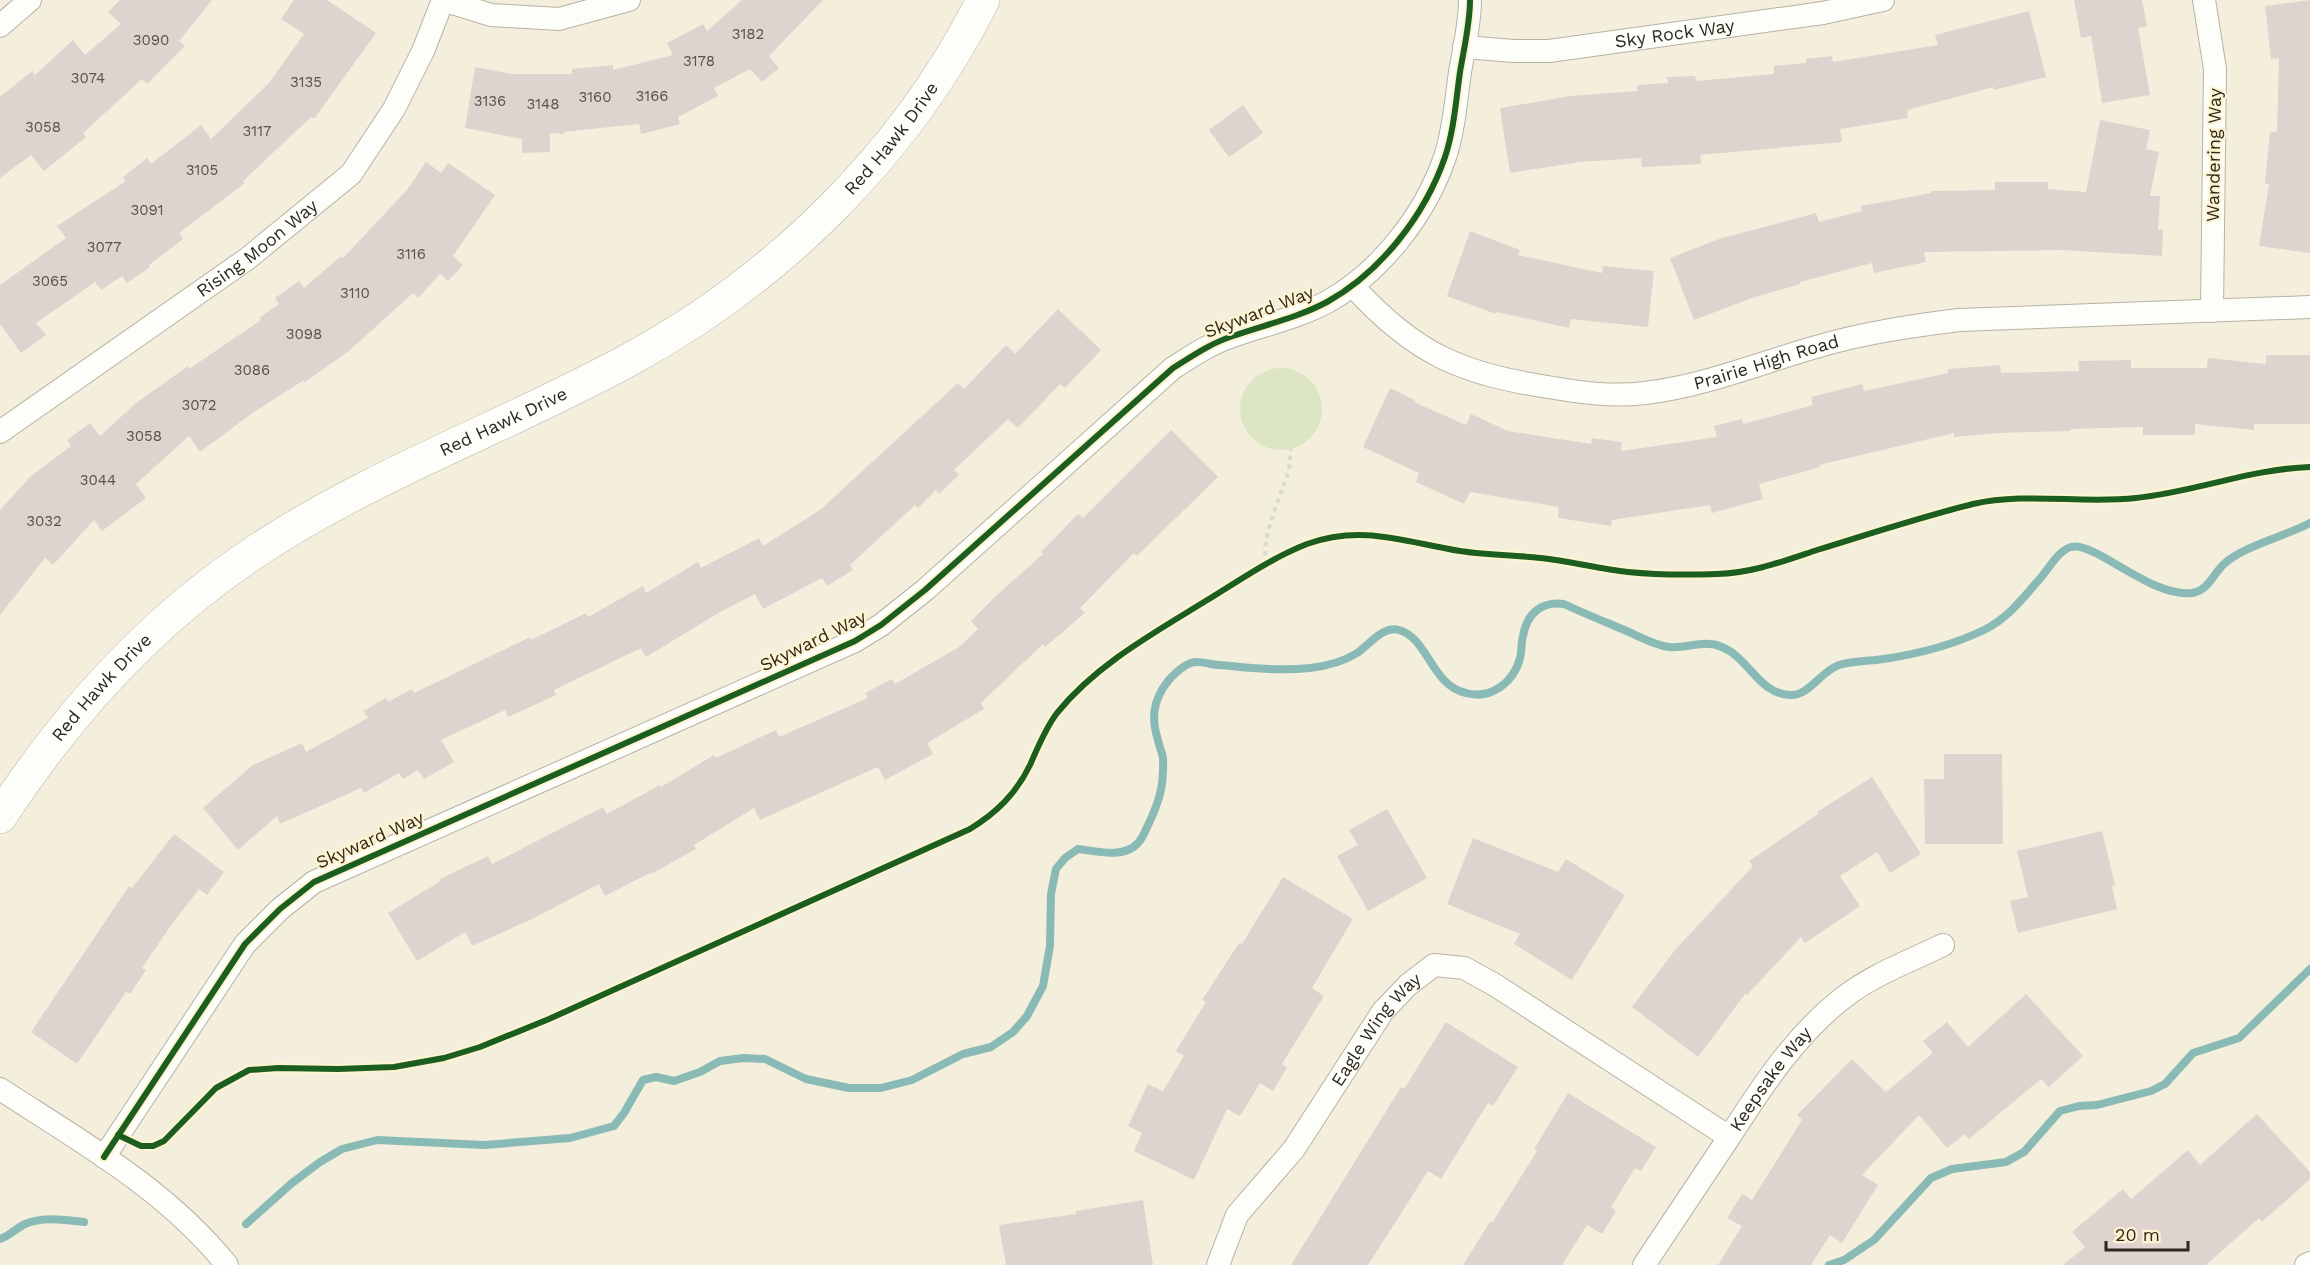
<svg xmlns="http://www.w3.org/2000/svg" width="2310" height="1265" viewBox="0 0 2310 1265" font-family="'Work Sans',sans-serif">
<rect width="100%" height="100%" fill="#f4efdc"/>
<!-- green -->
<circle fill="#dde6c4" cx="1281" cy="409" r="41"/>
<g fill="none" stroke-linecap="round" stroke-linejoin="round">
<!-- stream -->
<g stroke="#8abab5" stroke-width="8">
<path d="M246,1224L292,1183L320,1162L342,1149L377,1140L485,1145L570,1138L614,1126L624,1113L643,1080L656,1077L674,1081L700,1072L720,1061L743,1058L765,1059L806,1079L849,1088H881L912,1080L963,1054L991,1047L1013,1032L1027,1016L1043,986L1050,946L1051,894L1056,869L1065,858L1078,849C1096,851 1124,859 1138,843C1143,838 1146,829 1149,823C1160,800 1164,784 1163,758C1162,752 1159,746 1158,740C1151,718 1153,700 1168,681C1175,673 1186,662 1197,662C1205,662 1212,665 1220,665C1249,668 1281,671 1310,668C1327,666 1343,662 1357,653C1369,645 1383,625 1399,630C1428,638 1431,685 1466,693C1491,700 1514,682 1520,658C1522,651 1521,643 1523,636C1527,613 1542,601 1564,604C1583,613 1603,621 1622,629C1637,635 1653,645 1669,647C1687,649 1704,639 1722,647C1749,658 1759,694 1790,695C1809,696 1821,671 1839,665C1853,661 1870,661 1884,659C1917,654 1953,645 1984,630C2006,619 2021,601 2037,582C2047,572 2057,551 2071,547C2095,541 2151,598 2192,593C2209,590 2213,574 2224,564C2243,546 2286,536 2310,523"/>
<path d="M0,1239C10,1236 16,1228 25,1224C44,1216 64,1220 84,1222"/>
<path d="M1829,1265L1844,1260L1874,1240L1931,1178L1952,1169L2006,1162L2024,1152L2060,1111L2079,1106L2097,1105L2151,1091L2165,1084L2193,1053L2239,1038L2310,969"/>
</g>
</g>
<!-- building -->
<g fill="#dfd3d0">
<path d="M120,0H212L179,41L185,46L147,84L142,79L83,133L86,137L44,171L31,155L0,178V97L32,71L35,75L73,40L85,55L121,24L108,12Z"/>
<path d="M294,0H327L376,33L314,119L311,117L243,181L245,183L179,233L183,239L149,265L150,267L127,283L122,276L101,290L95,282L36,323L46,335L21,353L0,324V285L66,238L57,226L126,181L123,177L147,158L151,164L201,125L211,139L269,83L304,34L281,19Z"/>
<path d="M742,0H823L769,56L779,68L762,82L750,69L714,88L718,96L678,117L680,124L641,134L639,124L564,132V134L550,133V152L522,153V139L465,128L475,67L511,74H572V69L613,65V70L673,55L667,43L703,24L707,31Z"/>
<path d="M2074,0H2142L2147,26L2138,28L2150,95L2102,103L2091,36L2081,38Z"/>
<path d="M2310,0V253L2259,246L2269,184H2265L2270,132H2277L2279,58L2271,59L2265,6Z"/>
<path d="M2029,11L2046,77L1994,90V87L1907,110L1908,118L1840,129L1842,142L1700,155L1701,164L1642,167L1641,158L1580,162L1510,173L1500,108L1570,96L1637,91V85L1668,83L1667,77L1695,76L1696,81L1774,74V66L1806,63V59L1832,56L1833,62L1938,45L1935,35Z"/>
<path d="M1243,105L1263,133L1229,157L1209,130Z"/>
<path d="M2100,120L2150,130L2146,149L2159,152L2150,196H2160L2158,230H2163L2162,256L2062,250L1924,252L1926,262L1874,273L1872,263L1800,282V284L1752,298L1694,320L1670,258L1719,239L1816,213L1819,222L1862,211L1861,206L1931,193V191L1995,190V182H2048V189L2086,192Z"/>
<path d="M426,162L441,173L448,163L495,195L453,256L463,265L448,281L440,274L418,298L413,293L349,351L305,382L304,380L251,414L200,452L189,436L136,484L146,498L102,531L94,520L53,565L45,558L0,615V510L31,476L71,446L67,440L90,423L100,436L136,403L188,366L189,369L261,320L259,318L279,304L275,298L299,281L304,288L341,256L343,258L407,190Z"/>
<path d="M1470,231L1520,250L1518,255L1602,273L1603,266L1654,271L1648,327L1571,319L1569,328L1497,312L1496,314L1447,296Z"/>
<path d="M1058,309L1101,350L1065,388L1060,384L1018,428L1008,419L954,470L959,475L939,494L936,490L918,508L915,505L850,565L853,570L827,586L822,578L763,609L755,594L720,612L646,657L641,648L554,690L556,695L508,717L505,710L441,740L454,762L424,779L418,770L403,779L399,773L364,793L361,788L280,824L277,816L238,850L203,808L253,765L302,743L306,752L368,718L363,711L386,698L388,702L412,689L414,693L530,637L531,640L586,613L588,617L643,586L646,593L698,562L701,568L759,538L763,546L820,510L958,383L964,389L1006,345L1015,354Z"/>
<path d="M2266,355H2310V424H2254V430L2195,424V435H2143V427L2070,429L2071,431L1999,433L1954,437V433L1819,465L1820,467L1759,484L1763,499L1712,513L1710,505L1612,520L1611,526L1558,518L1559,507L1470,492L1464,504L1416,482L1419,473L1363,447L1390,388L1415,400L1414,402L1466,425L1471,414L1508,431L1591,444L1592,438L1622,442L1621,451L1717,437L1714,426L1742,419L1743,424L1813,405L1811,397L1862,384L1864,391L1948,373V369L2000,365L2001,373L2079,371L2078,361L2131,360V368H2207L2208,358L2266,364Z"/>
<path d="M1171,430L1218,477L1137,556L1134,553L1080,608L1085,613L1045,647L1043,644L981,703L984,709L927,743L933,754L885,780L878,767L760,820L754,808L694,845L696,849L651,874L650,873L605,896L599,884L532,919L472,946L465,932L417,961L388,913L441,881L440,879L488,856L492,864L603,807L607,814L660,785L661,787L714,755L716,758L776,730L779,737L868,698L865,693L892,679L895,684L959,647L978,629L971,621L998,594L1043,554L1041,552L1078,514L1083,518Z"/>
<path d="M1944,754H2002L2003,844H1925L1924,779H1944Z"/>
<path d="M1872,777L1921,854L1890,873L1877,852L1840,876L1860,906L1805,943L1801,937L1747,995L1745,994L1698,1057L1632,1007L1675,950L1753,866L1749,861L1818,814L1817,812Z"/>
<path d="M1387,809L1427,878L1368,911L1337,856L1358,845L1349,830Z"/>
<path d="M2102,831L2115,885L2112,886L2117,909L2018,933L2010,901L2028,897L2017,851Z"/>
<path d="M174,834L224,872L207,895L199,889L172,924L142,968L146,970L130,994L126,992L77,1064L31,1032L129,886L132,888Z"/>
<path d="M1473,838L1558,872L1566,859L1625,895L1572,980L1514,944L1520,934L1447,904Z"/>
<path d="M1283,877L1353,919L1312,988L1324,996L1282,1064L1287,1068L1273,1091L1260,1083L1240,1116L1227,1109L1194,1180L1134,1151L1142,1133L1128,1126L1148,1084L1163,1091L1184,1056L1176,1051L1206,1002L1202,1000L1239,943L1242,944Z"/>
<path d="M2026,994L2083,1056L2049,1087L2041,1079L1969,1139L1965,1134L1947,1148L1919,1115L1862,1175L1878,1185L1842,1243L1830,1235L1811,1265H1718L1742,1226L1727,1218L1742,1194L1752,1200L1802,1120L1797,1115L1852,1059L1886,1092L1933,1053L1923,1041L1947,1022L1968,1047Z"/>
<path d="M1446,1022L1518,1067L1493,1106L1488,1103L1441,1179L1428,1171L1368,1265H1291L1401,1087L1404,1089Z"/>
<path d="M1568,1093L1656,1147L1641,1171L1635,1168L1611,1207L1616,1211L1602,1234L1587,1225L1562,1265H1463L1490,1222L1492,1223L1537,1151L1534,1149Z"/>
<path d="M2257,1114L2310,1172V1179L2262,1222L2259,1218L2206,1265H2063L2085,1247L2072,1232L2123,1189L2131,1199L2188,1150L2200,1165Z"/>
<path d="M1143,1200L1153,1265H1006L999,1225L1076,1214V1211Z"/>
</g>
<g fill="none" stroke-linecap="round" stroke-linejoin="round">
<defs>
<g id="street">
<path d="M443,0L491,15L559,19L629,0"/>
<path d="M2204,0L2215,69L2212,311"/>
<path d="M0,26L30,0"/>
<path id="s1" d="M1464,47L1514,51H1549L1823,13L1883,0"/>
<path id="s2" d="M1353,286C1416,356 1463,374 1554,388C1584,393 1614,397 1645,393C1704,386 1760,363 1816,347C1863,333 1911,326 1959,320L2310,307"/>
<path id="s3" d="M0,432L247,259L351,174L394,109L423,51L443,0"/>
<path d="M0,1089C80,1141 166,1189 227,1265"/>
<path d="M104,1157L245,944L280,909L314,882L855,641L881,625L925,590L1173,368C1192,356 1211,343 1233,336C1264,325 1297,318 1327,302C1381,272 1425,215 1445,157C1454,130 1456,100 1460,72C1464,48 1470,24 1470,0"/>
<path id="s4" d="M1218,1265L1237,1215L1294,1149L1383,1011L1408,985L1434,965L1464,968L1495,985L1729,1137"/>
<path id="s5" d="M1644,1265C1672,1223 1700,1181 1728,1139C1761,1088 1794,1036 1843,998C1872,975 1910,961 1943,945"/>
<path d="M2306,1265L2310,1263"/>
</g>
<g id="secondary">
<path id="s6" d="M0,817C67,714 149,623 252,554C366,477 503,428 625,362C776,281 906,154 983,0"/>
</g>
</defs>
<!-- street casing -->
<use href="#street" stroke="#b7b2a4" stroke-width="24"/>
<!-- secondary casing -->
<use href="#secondary" stroke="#b7b2a4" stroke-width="34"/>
<!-- path -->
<path stroke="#dad9d4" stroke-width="4" stroke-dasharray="4.5 4.5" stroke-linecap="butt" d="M1268,564C1257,544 1282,494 1288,473C1290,465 1290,457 1291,449"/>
<!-- street -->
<use href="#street" stroke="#fdfdfa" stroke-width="22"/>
<!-- secondary -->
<use href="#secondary" stroke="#fdfdfa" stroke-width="33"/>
<defs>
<g id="cycleway">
<path d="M118,1135L141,1146H153L164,1141L216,1088L249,1070L278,1068L338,1069L394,1067L444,1058L480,1047L549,1019L970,829C996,813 1016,794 1030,765C1038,747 1045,729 1057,713C1096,665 1152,634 1204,602C1237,582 1271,558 1307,544C1362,524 1405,542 1460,551C1486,555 1514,555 1541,558C1570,561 1599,569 1628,572C1658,575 1688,575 1717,574C1753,573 1784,561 1817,550C1869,534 1921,517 1973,504C2026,492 2082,504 2136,498C2195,492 2250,469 2310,467"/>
<path d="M104,1157L245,944L280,909L314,882L855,641L881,625L925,590L1173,368C1192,356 1211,343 1233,336C1264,325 1297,318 1327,302C1381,272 1425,215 1445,157C1454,130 1456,100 1460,72C1464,48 1470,24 1470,0"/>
</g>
</defs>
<!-- cycleway casing -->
<use href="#cycleway" stroke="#fff4d2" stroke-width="10"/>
<!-- cycleway -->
<use href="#cycleway" stroke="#1b5e20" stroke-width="6"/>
</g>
<g text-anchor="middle" stroke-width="4.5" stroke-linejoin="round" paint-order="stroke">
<!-- number labels -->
<g font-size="15" fill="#5a5449">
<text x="748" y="39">3182</text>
<text x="151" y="45">3090</text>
<text x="699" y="66">3178</text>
<text x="88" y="83">3074</text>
<text x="306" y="87">3135</text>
<text x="652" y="101">3166</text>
<text x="595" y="102">3160</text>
<text x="490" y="106">3136</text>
<text x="543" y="109">3148</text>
<text x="43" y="132">3058</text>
<text x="257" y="136">3117</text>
<text x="202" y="175">3105</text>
<text x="147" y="215">3091</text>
<text x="104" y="252">3077</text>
<text x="411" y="259">3116</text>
<text x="50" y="286">3065</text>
<text x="355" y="298">3110</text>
<text x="304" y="339">3098</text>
<text x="252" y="375">3086</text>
<text x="199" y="410">3072</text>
<text x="144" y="441">3058</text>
<text x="98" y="485">3044</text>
<text x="44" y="526">3032</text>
</g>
<!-- street labels -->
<g font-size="18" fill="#2d291c" stroke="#fff4d2">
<text dy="6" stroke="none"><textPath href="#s1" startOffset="212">Sky Rock Way</textPath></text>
<text dy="6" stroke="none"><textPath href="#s6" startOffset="1137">Red Hawk Drive</textPath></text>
<text transform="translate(2214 155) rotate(-89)" y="6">Wandering Way</text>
<text dy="6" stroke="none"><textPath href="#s3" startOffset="316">Rising Moon Way</textPath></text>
<text transform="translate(1259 312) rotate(-21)" y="6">Skyward Way</text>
<text dy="6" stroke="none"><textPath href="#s2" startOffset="448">Prairie High Road</textPath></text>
<text dy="6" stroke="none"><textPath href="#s6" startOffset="651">Red Hawk Drive</textPath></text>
<text transform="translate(813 641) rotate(-26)" y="6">Skyward Way</text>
<text dy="6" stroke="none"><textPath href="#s6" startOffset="165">Red Hawk Drive</textPath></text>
<text transform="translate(370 840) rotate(-24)" y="6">Skyward Way</text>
<text dy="6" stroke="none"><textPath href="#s4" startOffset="286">Eagle Wing Way</textPath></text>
<text dy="6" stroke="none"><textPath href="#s5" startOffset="225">Keepsake Way</textPath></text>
</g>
</g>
<!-- scale -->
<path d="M2106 1241v9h82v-9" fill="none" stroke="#2d291c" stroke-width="3"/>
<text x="2115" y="1241" font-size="18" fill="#2d291c" stroke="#fff4d2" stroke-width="4.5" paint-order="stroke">20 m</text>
</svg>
